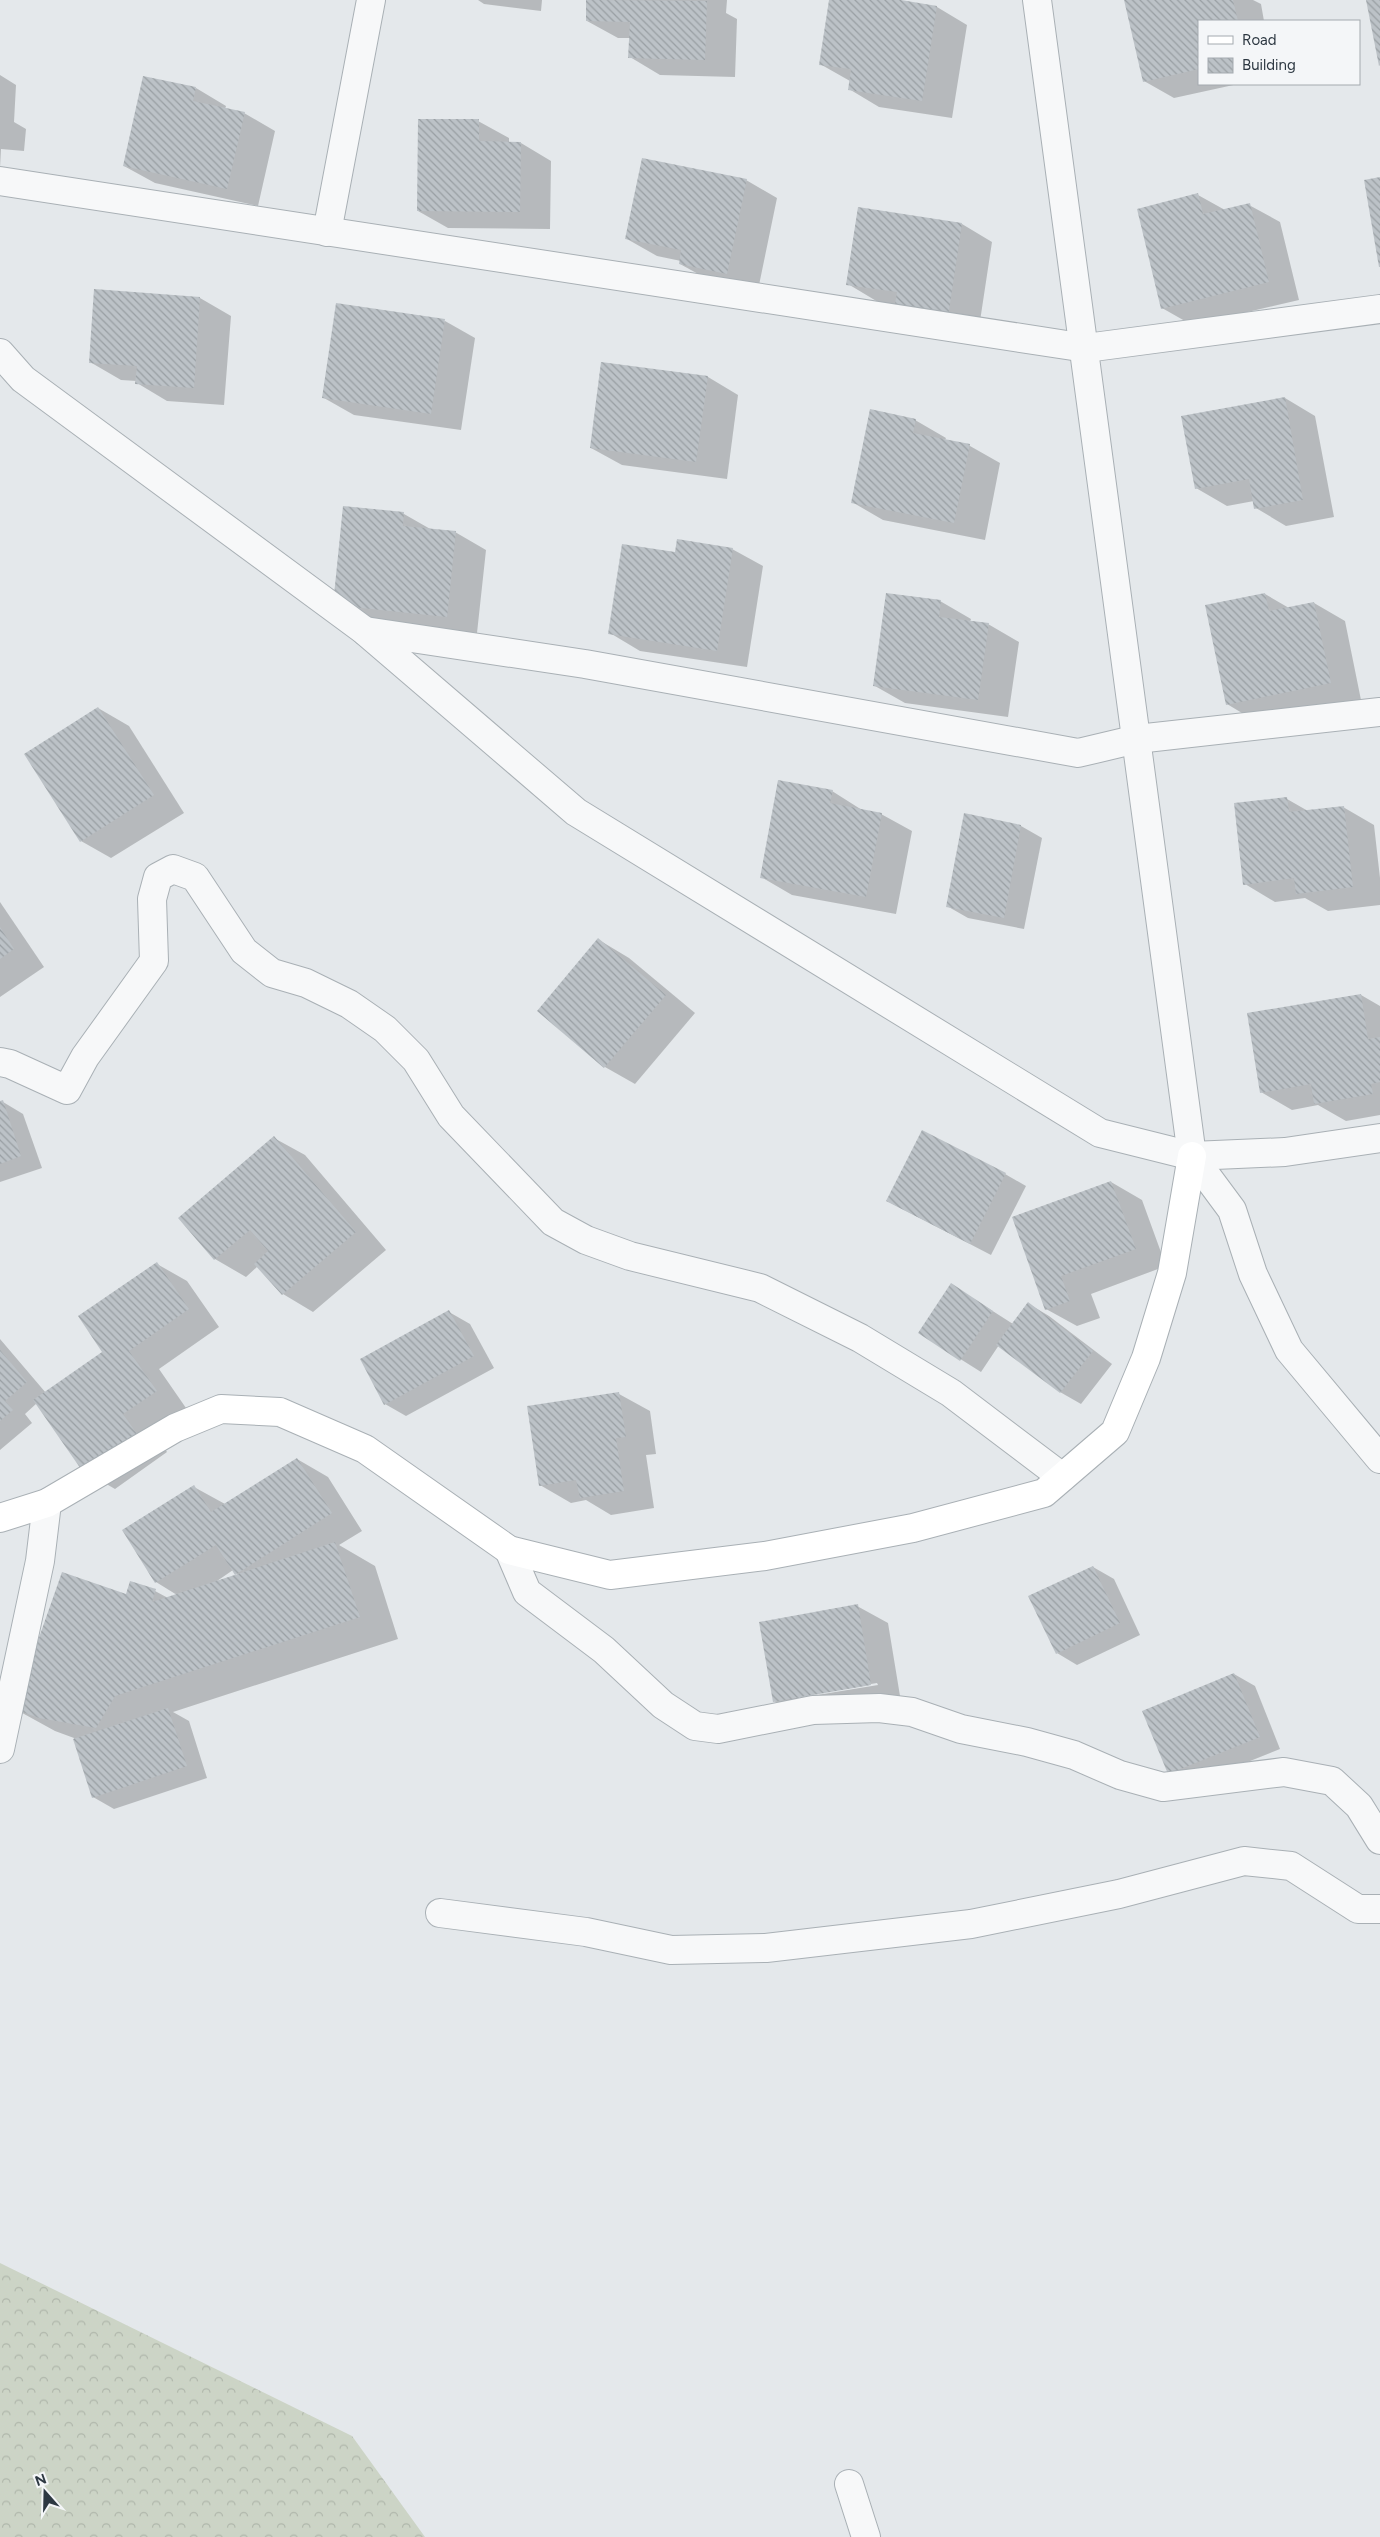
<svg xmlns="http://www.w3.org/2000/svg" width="1380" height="2537" viewBox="0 0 1380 2537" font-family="Figtree,sans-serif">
<defs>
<pattern id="forest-crowns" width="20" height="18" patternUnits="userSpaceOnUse" patternTransform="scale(1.25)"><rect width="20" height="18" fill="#ccd4c6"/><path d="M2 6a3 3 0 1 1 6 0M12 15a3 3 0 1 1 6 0" fill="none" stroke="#b0b7ab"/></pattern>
<pattern id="building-back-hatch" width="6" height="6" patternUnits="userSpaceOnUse" patternTransform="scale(1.25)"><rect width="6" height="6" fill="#bcc2c7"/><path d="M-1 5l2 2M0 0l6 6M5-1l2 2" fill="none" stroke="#999fa3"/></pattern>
</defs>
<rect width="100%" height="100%" fill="#e4e8eb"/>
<!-- forest -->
<path fill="url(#forest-crowns)" d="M0,2263L352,2436L425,2537H0Z"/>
<!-- shadow -->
<g fill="#0003" fill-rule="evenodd">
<path d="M478,0H542L541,11L484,4Z"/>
<path d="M588,0H727L726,13L737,19L735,77L660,75L630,57V38H618L587,21Z"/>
<path d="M831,0H893L937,7L967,25L952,118L879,107L849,89L850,81L820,64Z"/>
<path d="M1126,0H1253L1261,4L1264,21H1199V84H1238L1174,98L1144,81Z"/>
<path d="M0,75L16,85L14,122L26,129L24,151L1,149L0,168Z"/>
<path d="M196,88L226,106L225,109L244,113L275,131L258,206L155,183L124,166Z"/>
<path d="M478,121L509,138V143H521L551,161L550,229L448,228L418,211Z"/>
<path d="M746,180L777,198L758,290L711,281L680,264L681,261L657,256L627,239Z"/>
<path d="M1198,195L1225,210L1249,205L1280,222L1299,300L1192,325L1162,308Z"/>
<path d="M859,208L962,224L992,242L977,341L896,305L878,302L848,284Z"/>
<path d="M95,291L200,298L231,316L224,405L167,401L137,383V381L121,380L90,362Z"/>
<path d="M445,321L475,338L461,430L354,415L324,398Z"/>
<path d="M708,377L738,395L727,479L622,465L591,448Z"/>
<path d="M1285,398L1315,416L1334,517L1286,526L1256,508L1254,501L1227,506L1196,488Z"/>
<path d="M915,420L946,438L945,440L970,446L1000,463L985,540L883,520L852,502Z"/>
<path d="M344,508L404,514L432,530L455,532L486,550L477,633L365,622L334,604Z"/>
<path d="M732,549L763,566L747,667L640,651L610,633L676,553Z"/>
<path d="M1265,594L1289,608L1314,603L1345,621L1361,700L1257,722L1227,704Z"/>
<path d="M940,601L971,619L970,622L988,624L1019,642L1008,717L905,703L875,686Z"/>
<path d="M98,708L129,726L184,813L111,858L81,841Z"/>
<path d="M832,791L862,810L881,814L912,831L896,914L792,895L761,877Z"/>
<path d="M1287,799L1308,811L1343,807L1374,825L1380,878V905L1328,911L1305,898L1275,902L1245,884Z"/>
<path d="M1021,826L1042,838L1024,929L968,918L947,906Z"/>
<path d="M0,902L44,967L0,997Z"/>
<path d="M599,940L629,958L695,1013L635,1084L605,1067Z"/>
<path d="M1361,995L1380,1006V1115L1346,1121L1318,1105L1292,1110L1261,1092Z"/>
<path d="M3,1102L23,1114L42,1168L0,1182V1103Z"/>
<path d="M274,1138L305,1155L386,1250L313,1312L283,1294L258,1266L246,1277L215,1259L180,1218Z"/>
<path d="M1005,1174L1026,1186L991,1255L887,1201Z"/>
<path d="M1111,1182L1142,1200L1166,1266L1091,1294L1100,1318L1077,1326L1046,1309L1013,1218Z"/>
<path d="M157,1264L187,1281L219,1327L159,1369L186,1408L153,1432L167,1452L115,1489L84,1471L37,1403L25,1414L32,1423L0,1450V1339L46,1393L104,1352Z"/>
<path d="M952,1285L1013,1324L1029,1304L1049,1316L1112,1364L1081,1404L1060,1392L999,1345L981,1372L919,1333Z"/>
<path d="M449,1312L470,1324L494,1368L406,1416L385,1404Z"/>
<path d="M619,1394L650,1411L656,1454L646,1455L654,1508L611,1515L586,1500L571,1503L540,1485Z"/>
<path d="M297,1459L328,1477L362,1531L339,1545L375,1566L398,1639L173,1712L189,1721L207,1778L114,1809L93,1797L74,1738L55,1731L15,1709L127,1595L155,1591L168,1598L177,1595L156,1582L194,1487L225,1504ZM233,1570L238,1575L217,1581Z"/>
<path d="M1093,1567L1114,1579L1140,1635L1077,1665L1057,1653Z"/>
<path d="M857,1606L888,1623L901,1702L804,1719L774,1701ZM877,1683L878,1685L799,1698V1696Z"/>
<path d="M1234,1674L1255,1686L1280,1749L1190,1785L1169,1773Z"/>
</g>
<!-- building -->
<g fill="url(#building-back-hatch)">
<path d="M586,0L707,1L705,60L628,58L630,22L586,21Z"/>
<path d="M829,0H901L937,6L922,101L848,90L851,69L819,65Z"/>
<path d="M1124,0H1233L1238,21H1199V69L1143,82Z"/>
<path d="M1366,0H1380V65L1379,66Z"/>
<path d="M143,76L196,87L193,101L245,112L227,189L123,166Z"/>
<path d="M418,119H479V141L521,142L520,212L417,211Z"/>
<path d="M642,158L747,179L727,274L679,264L681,250L625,239Z"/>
<path d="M1380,177V267H1379L1364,180Z"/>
<path d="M1198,193L1203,214L1250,203L1269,282L1161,309L1137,209Z"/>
<path d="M858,207L962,223L947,324L893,316L897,292L846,285Z"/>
<path d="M94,289L200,297L194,388L135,384L137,366L89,363Z"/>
<path d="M336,303L445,319L431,414L322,398Z"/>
<path d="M601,362L708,376L696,462L590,448Z"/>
<path d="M1285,397L1303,500L1254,509L1249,479L1195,489L1181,416Z"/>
<path d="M870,409L916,419L913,433L970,444L954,523L851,503Z"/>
<path d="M343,506L404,512L403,526L456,531L447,617L333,605Z"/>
<path d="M677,539L733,548L717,651L608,634L622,544L675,552Z"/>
<path d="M886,593L941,600L939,617L989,623L978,700L873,686Z"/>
<path d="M1265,593L1269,611L1314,602L1331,683L1226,705L1205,605Z"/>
<path d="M98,707L154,795L80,842L24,754Z"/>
<path d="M778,780L833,790L830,803L882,813L866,897L760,878Z"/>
<path d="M1287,797L1289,812L1344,806L1353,887L1296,894L1294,878L1243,885L1234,803Z"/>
<path d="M964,813L1021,825L1004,918L946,907Z"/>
<path d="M0,927L14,949L0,959Z"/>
<path d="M598,938L666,995L604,1068L537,1011Z"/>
<path d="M1361,994L1368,1039L1380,1037V1082L1371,1084L1373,1094L1314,1104L1311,1084L1260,1093L1247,1013Z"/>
<path d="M3,1100L21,1156L0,1164V1101Z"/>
<path d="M922,1130L1006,1173L970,1244L886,1201Z"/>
<path d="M274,1136L356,1232L282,1295L254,1264L268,1251L250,1230L214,1260L178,1218Z"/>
<path d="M1111,1181L1136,1249L1061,1276L1070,1301L1045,1310L1012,1217Z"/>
<path d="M157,1262L189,1309L129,1351L157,1391L123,1414L137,1434L83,1472L33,1400L102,1352L78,1316Z"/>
<path d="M951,1283L993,1311L960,1361L918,1333Z"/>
<path d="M1028,1302L1093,1351L1060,1393L996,1345Z"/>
<path d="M449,1310L474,1356L384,1405L360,1359Z"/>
<path d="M0,1350L27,1382L5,1401L13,1410L0,1421Z"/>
<path d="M619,1392L626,1437L616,1438L624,1491L580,1498L576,1480L539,1486L527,1406Z"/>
<path d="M297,1458L332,1513L235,1575L216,1545L155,1583L122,1530L194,1485L211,1512Z"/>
<path d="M335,1542L360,1617L115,1696L96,1728L39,1718L14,1709L62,1572L126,1594L130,1581L156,1589L152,1602Z"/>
<path d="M1093,1566L1120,1623L1056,1654L1028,1596Z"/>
<path d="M858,1604L871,1685L773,1702L759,1622Z"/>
<path d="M1234,1673L1260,1737L1168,1774L1142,1711Z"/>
<path d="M168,1708L187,1766L92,1798L73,1739Z"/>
</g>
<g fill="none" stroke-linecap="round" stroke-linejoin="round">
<defs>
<g id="street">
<path d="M1037,0L1192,1156L1232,1210L1253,1274L1289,1350L1380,1459"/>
<path d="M0,181L1086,348L1380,309"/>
<path d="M327,232L371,0"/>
<path d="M0,353L23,379L365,631L576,812L1100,1133L1192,1156L1285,1152L1380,1138"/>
<path d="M365,631L585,664L1078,753L1137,739L1380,712"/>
<path d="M0,1062L10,1064L67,1090L85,1057L154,961L152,899L158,877L173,869L195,877L244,951L272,973L306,983L349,1004L385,1029L416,1060L451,1116L553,1222L586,1240L630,1256L760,1288L860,1338L951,1393L1062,1477"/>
<path d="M509,1550L527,1592L604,1650L663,1705L695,1726L718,1729L813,1710L879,1708L912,1712L961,1729L1027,1742L1074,1755L1120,1775L1163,1787L1284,1772L1332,1781L1359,1806L1380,1840"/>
<path d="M0,1749L40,1561L47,1503"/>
<path d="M440,1913L586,1932L671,1950L766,1948L971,1924L1119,1894L1244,1861L1291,1866L1358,1909H1380"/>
<path d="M849,2484L866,2537"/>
</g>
<path id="secondary" d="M0,1518L47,1503L175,1428L221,1409L280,1412L365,1449L509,1550L610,1575L765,1556L913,1528L1044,1493L1115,1432L1146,1358L1172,1273L1192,1156"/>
</defs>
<!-- street casing -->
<use href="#street" stroke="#a9b0b5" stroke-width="30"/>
<!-- secondary casing -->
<use href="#secondary" stroke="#a9b0b5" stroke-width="30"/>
<!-- street -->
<use href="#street" stroke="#f7f8f9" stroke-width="28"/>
<!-- secondary -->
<use href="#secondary" stroke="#fff" stroke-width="28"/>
</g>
<!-- legend -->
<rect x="1198" y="20" width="162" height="65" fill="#f4f6f8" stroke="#a4aaaf"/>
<rect x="1208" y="36" width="25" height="8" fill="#ffffff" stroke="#a4aaaf"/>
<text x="1242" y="45" font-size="15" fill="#2d3842">Road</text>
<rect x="1208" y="58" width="25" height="15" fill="url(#building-back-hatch)" stroke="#a4aaaf"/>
<text x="1242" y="70" font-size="15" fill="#2d3842">Building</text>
<!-- north arrow -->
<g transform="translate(45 2492) rotate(340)" stroke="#f4f6f8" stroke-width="4" paint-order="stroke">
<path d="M0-4L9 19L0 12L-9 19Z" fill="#2d3842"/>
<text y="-8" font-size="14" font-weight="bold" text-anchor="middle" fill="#2d3842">N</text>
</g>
</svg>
